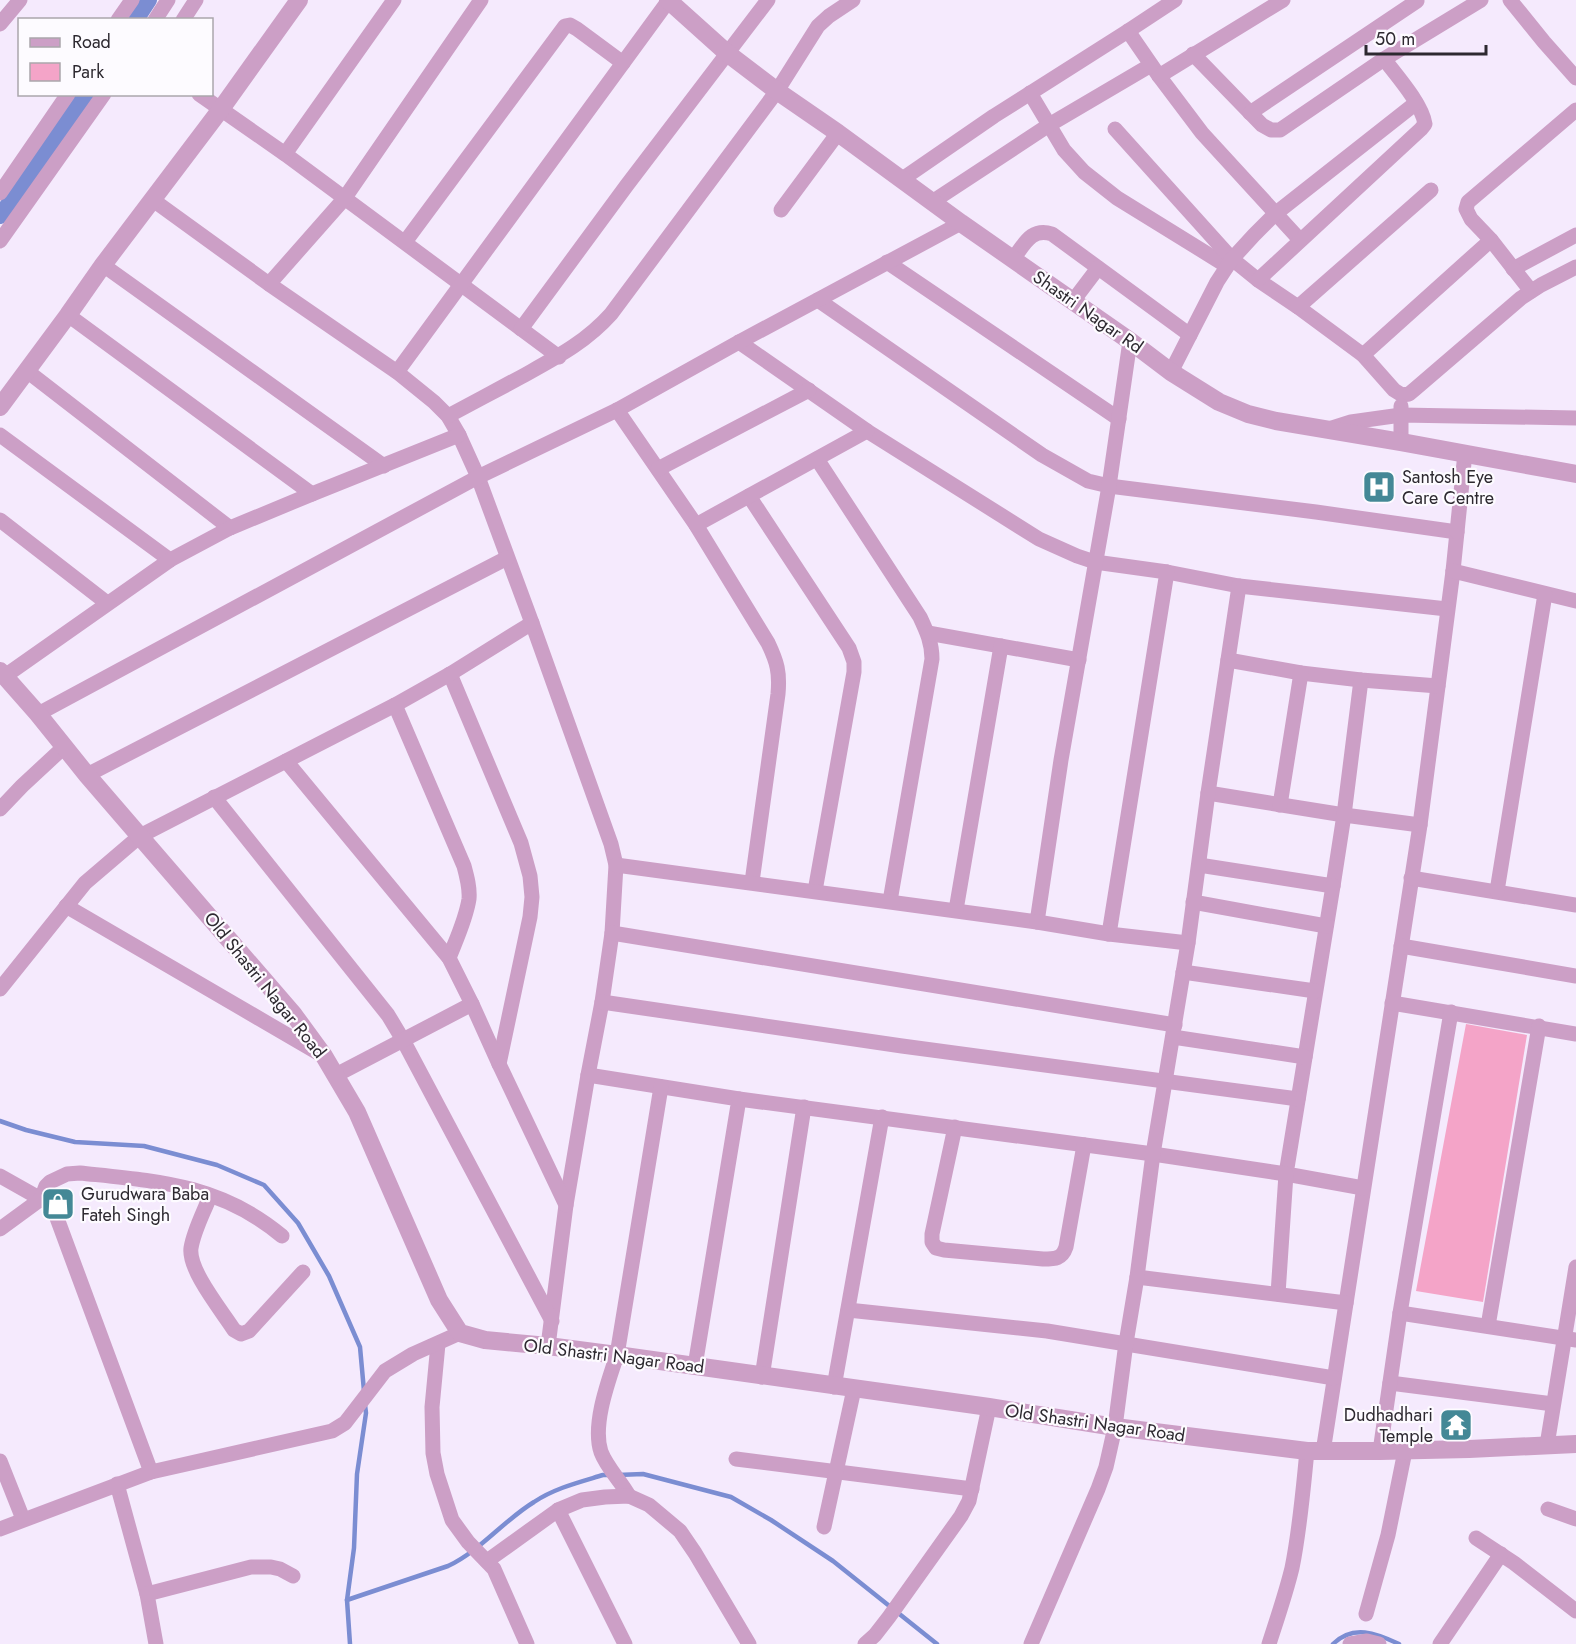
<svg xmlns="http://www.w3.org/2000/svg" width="1576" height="1644" viewBox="0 0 1576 1644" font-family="Jost,sans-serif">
<rect width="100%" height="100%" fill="#f5eafd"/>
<!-- green -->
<path fill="#f4a4c8" d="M1466,1024L1527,1035L1483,1302L1416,1291Z"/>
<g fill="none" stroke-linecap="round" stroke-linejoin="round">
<!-- stream -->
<g stroke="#7b8dd2" stroke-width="4.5">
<path d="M0,1121L26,1130L75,1142L144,1146L217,1165L264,1185L298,1223L329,1276L360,1347L364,1391"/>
<path d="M618,1475L643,1474L731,1497L771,1520L833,1561L937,1644"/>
<path d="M347,1600L448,1566C480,1551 503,1521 534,1502C555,1488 580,1482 603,1475H610"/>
<path d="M350,1644L347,1600L354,1548L357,1474L366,1413L365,1405"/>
<path d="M1333,1644C1353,1624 1376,1633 1399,1644"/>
</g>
<!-- canal -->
<g stroke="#7b8dd2" stroke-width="16">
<path d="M136,20L149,0"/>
<path d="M0,216L86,94"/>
</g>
<!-- minor -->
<g stroke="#cc9fc6" stroke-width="15">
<path d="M1510,0L1544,42L1576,78"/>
<path d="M118,20L132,0"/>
<path d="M155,20L168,0"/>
<path d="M183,20L196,0"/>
<path d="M0,24L20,0"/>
<path d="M1128,31L1159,76L1202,133L1300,240"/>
<path d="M1193,54L1262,125L1271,130H1280L1384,59L1481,0"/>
<path d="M1159,76L1283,0"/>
<path d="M1030,93L1064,150L1084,172L1117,198L1227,266"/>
<path d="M199,94L285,154L559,357"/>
<path d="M1250,113L1417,1"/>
<path d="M1115,129L1232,259L1258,280L1298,307L1363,355L1394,390L1402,395L1409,394L1415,389L1521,298L1541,285L1576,267"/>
<path d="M285,154L394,0"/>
<path d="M901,180L994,116L1128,31L1175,0"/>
<path d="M0,193L68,94"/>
<path d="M153,200L269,284L397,372L434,402L448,416L459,435L478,477L532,623L611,844L616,865L612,933L602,1002L588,1075L566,1205L548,1346"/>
<path d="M932,202L1049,125L1151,65"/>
<path d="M781,210L838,133"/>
<path d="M0,241L104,94"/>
<path d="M405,242L565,26L570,25L577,29L623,63"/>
<path d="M1013,259C1024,245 1031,227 1052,234L1190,335"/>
<path d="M887,262L1119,419"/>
<path d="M103,265L384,466"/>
<path d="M1513,269L1576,235"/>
<path d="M1258,280L1421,129L1425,124C1422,104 1397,76 1384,59"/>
<path d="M269,284L344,199L481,0"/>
<path d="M1531,291L1491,240L1471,219L1466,209L1468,202L1576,110"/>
<path d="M818,300L1042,455L1088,481L1109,486L1316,512L1457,532L1453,571L1420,825L1323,1452"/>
<path d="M1073,301L1098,268"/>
<path d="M1298,307L1431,190"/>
<path d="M68,315L312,494"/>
<path d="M521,329L627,185L768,0"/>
<path d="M739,342L867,431L1039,539L1077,556L1095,562L1167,572L1239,586L1447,609"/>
<path d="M1363,355L1491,240"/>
<path d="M27,371L230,528"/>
<path d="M397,372L669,0"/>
<path d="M1171,372L1217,282L1232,259L1254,235L1275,214L1416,103"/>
<path d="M617,410L696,525L768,643C777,662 780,672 778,694L752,882"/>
<path d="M448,416C472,403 497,390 521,377C555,358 585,343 611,314L777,91L818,26L829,16L853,0"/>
<path d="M1329,429L1351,422L1401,415L1576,418"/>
<path d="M0,435L170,560"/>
<path d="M1401,442V406"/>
<path d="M817,459L920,617C927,632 932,643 932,659L890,901"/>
<path d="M658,469L809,390"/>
<path d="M749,496L849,648L854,662V672L815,891"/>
<path d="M0,520L107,603"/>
<path d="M696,525L867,431"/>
<path d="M1457,532L1465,453"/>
<path d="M1453,571L1576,601"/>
<path d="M928,633L1079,660"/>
<path d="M1228,660L1301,673L1361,680L1438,686"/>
<path d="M450,674L521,843L530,876L532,897L530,917L499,1064"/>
<path d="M5,676L170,560L230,528L312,494L459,435"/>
<path d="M395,705L464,866C467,877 470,888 469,899C466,919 456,940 449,958"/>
<path d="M38,714L478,477L617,410L739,342L961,223"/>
<path d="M286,761L449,958L472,1004L499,1064L566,1205"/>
<path d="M87,775L507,558"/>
<path d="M1208,793L1344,815L1420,825"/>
<path d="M214,797L388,1015L403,1040L552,1321"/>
<path d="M1280,805L1301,673"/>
<path d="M0,809L22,786L64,747"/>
<path d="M616,865L1037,922L1061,760L1109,486L1130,341"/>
<path d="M1199,865L1333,886L1344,815L1361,680"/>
<path d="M1411,878L1576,905"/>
<path d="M1333,886L1286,1174L1363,1188"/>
<path d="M1497,891L1545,594"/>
<path d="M1193,902L1326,926"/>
<path d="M66,906L320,1054"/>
<path d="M956,910L1001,646"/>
<path d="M1037,922L1109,934L1188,943"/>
<path d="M612,933L1175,1025"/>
<path d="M1109,934L1167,572"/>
<path d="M1401,946L1576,976"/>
<path d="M1183,972L1315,991"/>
<path d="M0,989L85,883L140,836L395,705L450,674L532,623"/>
<path d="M602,1002L902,1046L1298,1099"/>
<path d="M1392,1003L1576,1034"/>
<path d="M1173,1037L1305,1057"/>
<path d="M336,1075L472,1004"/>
<path d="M588,1075L739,1099L695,1366"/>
<path d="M739,1099L1153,1154L1286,1174L1278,1294"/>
<path d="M955,1127L932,1234V1242L936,1248L944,1250L1043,1259C1055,1259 1062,1259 1066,1247L1084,1145"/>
<path d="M0,1176L48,1203L54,1210L151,1472"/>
<path d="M210,1196C204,1212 194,1230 191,1248C188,1270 222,1311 234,1330L241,1334L249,1331L303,1272"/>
<path d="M0,1229L41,1199L46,1186L50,1182L67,1174L80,1173C156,1181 220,1184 282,1236"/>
<path d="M1137,1277L1346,1303"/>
<path d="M848,1310L1047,1331L1334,1378"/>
<path d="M1400,1313L1576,1340"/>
<path d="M1488,1326L1539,1026"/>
<path d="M438,1344L432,1407L433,1453L437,1474L452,1520L468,1542L494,1569L527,1644"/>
<path d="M762,1377L804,1107"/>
<path d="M1390,1383L1553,1404"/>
<path d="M834,1387L882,1117"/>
<path d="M1547,1445L1576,1267"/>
<path d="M1380,1451L1400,1313L1451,1012"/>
<path d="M736,1459L972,1489"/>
<path d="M0,1461L23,1519"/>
<path d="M117,1484L147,1594L156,1644"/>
<path d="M629,1496C621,1481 607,1468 601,1452C592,1425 608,1382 617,1355L661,1087"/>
<path d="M1548,1509L1576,1519"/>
<path d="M558,1510L625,1644"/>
<path d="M824,1527L854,1389"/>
<path d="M0,1529L151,1472L332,1431L345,1423L385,1371L413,1354L460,1333"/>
<path d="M1476,1538L1514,1563L1576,1611"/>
<path d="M487,1561L558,1510L582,1500L605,1497L629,1496L649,1505L680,1531L695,1553L749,1644"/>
<path d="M147,1594L251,1567H271L280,1569L293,1576"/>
<path d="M1366,1614L1388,1535L1405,1451"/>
<path d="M865,1644L875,1635L889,1617L961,1516L969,1501L989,1407"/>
<path d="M1031,1644L1098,1489L1106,1467L1115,1427L1126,1343L1137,1277L1153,1154L1188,943L1208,793L1239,586"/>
<path d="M1269,1644C1277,1619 1286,1593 1292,1568C1300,1529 1303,1490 1307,1451"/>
<path d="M1350,1644L1367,1641L1379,1644"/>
<path d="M1440,1644L1501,1554"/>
</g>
<!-- tertiary -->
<g stroke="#cc9fc6" stroke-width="18">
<path d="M668,0L727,53L777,91L838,133L961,223L1130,341L1171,372L1219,402L1248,414L1276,421L1401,442L1576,474"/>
<path d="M0,407L68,315L103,265L221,109L299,0"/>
<path d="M0,671L38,714L87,775L294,1015L324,1056L357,1112L439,1300L460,1333L485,1340L548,1346L617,1355L989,1407L1115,1427L1307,1451H1380L1469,1449L1576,1444"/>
</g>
</g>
<!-- icons -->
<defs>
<symbol id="hospital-square" viewBox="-11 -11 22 22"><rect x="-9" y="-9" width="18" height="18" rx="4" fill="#448896" stroke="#fdfbff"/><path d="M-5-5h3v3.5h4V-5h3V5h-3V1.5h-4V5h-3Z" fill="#fff"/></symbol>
<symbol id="shop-square" viewBox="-11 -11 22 22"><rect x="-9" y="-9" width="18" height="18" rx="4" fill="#448896" stroke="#fdfbff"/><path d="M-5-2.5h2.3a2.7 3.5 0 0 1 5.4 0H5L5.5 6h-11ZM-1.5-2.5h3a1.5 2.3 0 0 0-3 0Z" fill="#fff"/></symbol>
<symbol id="temple-square" viewBox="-11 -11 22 22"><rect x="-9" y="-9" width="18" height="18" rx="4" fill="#448896" stroke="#fdfbff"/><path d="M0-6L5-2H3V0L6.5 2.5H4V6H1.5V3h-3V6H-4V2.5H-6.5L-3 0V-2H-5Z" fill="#fff"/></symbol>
</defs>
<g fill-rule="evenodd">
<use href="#hospital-square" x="1360" y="468" width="38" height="38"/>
<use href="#shop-square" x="39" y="1185" width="38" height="38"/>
<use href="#temple-square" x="1437" y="1406" width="38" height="38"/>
</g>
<g text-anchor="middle" stroke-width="4.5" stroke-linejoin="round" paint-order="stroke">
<!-- street labels -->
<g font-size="18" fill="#2d2930" stroke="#fdfbff">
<text transform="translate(1088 312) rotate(35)" y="6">Shastri Nagar Rd</text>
<text transform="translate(265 985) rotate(51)" y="6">Old Shastri Nagar Road</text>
<text transform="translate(614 1356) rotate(7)" y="6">Old Shastri Nagar Road</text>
<text transform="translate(1095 1423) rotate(8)" y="6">Old Shastri Nagar Road</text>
</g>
<!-- poi labels -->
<g font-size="18" fill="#2d2930" stroke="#fdfbff" text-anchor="start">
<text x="1402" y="483">Santosh Eye<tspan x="1402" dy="21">Care Centre</tspan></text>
<text x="81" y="1200">Gurudwara Baba<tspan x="81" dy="21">Fateh Singh</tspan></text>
<text x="1433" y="1421" text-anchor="end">Dudhadhari<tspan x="1433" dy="21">Temple</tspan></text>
</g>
</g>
<!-- legend -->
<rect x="18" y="18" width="195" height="78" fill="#fdfbff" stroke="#aaa7ac" stroke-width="1.5"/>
<rect x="30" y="38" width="30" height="9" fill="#cc9fc6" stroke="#aaa7ac" stroke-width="1.5"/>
<text x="72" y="48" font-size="18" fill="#2d2930">Road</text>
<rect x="30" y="63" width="30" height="18" fill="#f4a4c8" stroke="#aaa7ac" stroke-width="1.5"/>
<text x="72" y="78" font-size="18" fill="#2d2930">Park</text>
<!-- scale -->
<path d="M1366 45v9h120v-9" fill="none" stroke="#2d2930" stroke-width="3"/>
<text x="1375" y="45" font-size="18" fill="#2d2930" stroke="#fdfbff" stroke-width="4.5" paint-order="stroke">50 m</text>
</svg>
